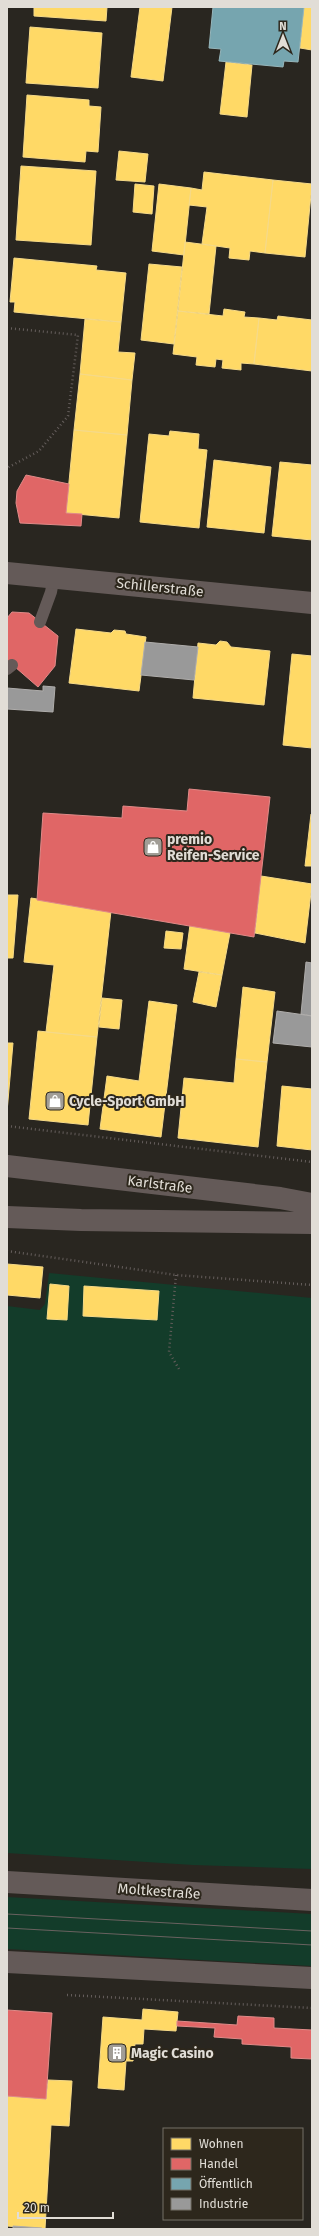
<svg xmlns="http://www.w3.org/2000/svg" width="319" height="2236" viewBox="0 0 319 2236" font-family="'Fira Sans',sans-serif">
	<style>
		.grass { fill: #133c2a }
		.homes { fill: #ffd966; stroke: #f6da88 }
		.shops { fill: #e06666; stroke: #e08a88 }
		.public { fill: #76a5af; stroke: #96b6bb }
		.industry { fill: #999; stroke: #afadab }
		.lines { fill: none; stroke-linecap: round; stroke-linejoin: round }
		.path { stroke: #655e5c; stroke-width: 2.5; stroke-dasharray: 1 3; stroke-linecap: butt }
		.service { stroke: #645a58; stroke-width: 12 }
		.minor { stroke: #645a58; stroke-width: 22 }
		.tertiary { stroke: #645a58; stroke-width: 22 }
		.tram { stroke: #6a6260; stroke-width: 1 }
		.labels { text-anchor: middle; stroke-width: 4; stroke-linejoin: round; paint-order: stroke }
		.street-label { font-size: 14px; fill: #e1ddd6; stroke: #2d271c }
		.poi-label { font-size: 14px; font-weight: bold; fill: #e1ddd6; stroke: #2d271c; text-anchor: start }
	</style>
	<rect width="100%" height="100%" fill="#292620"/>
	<path class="grass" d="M49,1273L312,1298V1869L193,1865L7,1853V1306L40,1310L45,1304Z
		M7,1897L312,1914V1966L7,1949Z"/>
	<path class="homes" d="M34,7H107L106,21L34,16Z
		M140,7H172L163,81L131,77Z
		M304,7H312V50L300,48Z
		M30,27L102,33L98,88L26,83Z
		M226,62L252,65L247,117L220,114Z
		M27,95L89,100V106L101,107L98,152L86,151L85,162L23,157Z
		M119,151L148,154L145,182L116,180Z
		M21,166L96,171L91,245L16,240Z
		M204,172L273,180L265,253L250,251L249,260L229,258L230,248L202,244L207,207L189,205L191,188L202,190Z
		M273,180L312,184L305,257L265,253Z
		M135,184L154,186L152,214L133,212Z
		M159,184L191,188L184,255L152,251Z
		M185,242L216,246L209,314L178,311Z
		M14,258L97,266L96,270L126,273L121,322L14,312L15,302H10Z
		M149,264L182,267L174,344L141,340Z
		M224,309L245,312L244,317L259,318L254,364L241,363V370L222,368L223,360L216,359L215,367L196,365L197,357L173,354L178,311L223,316Z
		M278,316L312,320V371L254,364L259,318L277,320Z
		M85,319L121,322L118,352L135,353L132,380L80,374Z
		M80,374L132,380L127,435L74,430Z
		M74,430L127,435L119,518L66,513Z
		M170,431L199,434L198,449L207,450L199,528L140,522L149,434L169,436Z
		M214,460L271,467L264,533L207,527Z
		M280,462L312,465V540L272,536Z
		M76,629L111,633L114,630L125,631L126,634L146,637L139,691L69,683Z
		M220,641L227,642L231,647L270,651L264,705L193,698L198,643L216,645Z
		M292,654L312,656V748L283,745Z
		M311,814H312V866H305Z
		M261,876L312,884L305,943L255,933Z
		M7,895H18L13,958H7Z
		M31,898L111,911L97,1037L46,1032L54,965L24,962Z
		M190,925L230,933L222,975L184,969Z
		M166,931L183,933L181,949L164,948Z
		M199,972L222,975L216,1007L193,1002Z
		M243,987L275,992L267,1062L236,1059Z
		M102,998L122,1000L119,1029L99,1027Z
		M149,1001L177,1005L161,1137L100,1129L107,1076L139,1081Z
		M38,1031L97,1037L88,1125L29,1119Z
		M7,1043H13L7,1112Z
		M236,1059L267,1062L258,1147L178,1138L184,1078L234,1083Z
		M282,1086L312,1089V1150L277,1146Z
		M7,1264L43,1267L40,1298L7,1295Z
		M50,1284L69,1286L67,1320L47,1319Z
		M84,1286L159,1291L157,1320L83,1316Z
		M143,2009L178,2012L176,2031L144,2029L143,2044H135L133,2061H126L124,2090L98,2088L103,2017L142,2020Z
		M48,2080L72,2081L69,2126L51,2125L45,2229L7,2226V2096L46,2099Z"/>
	<path class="shops" d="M26,475L69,484L66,513L82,514L81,526L20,523L16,503L17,491Z
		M12,612L29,613L58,636L55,666L38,687L7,660V618Z
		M189,789L270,797L254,937L37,900L43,813L122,818L123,806L187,811Z
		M7,2010L52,2013L46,2099L7,2096Z
		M238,2016L274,2018V2028L312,2030V2059L291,2058V2047L242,2044V2039L214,2037L215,2028L177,2026V2021L237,2025Z"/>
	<path class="public" d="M213,7H304L298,62L284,61L283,67L219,61L221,49L209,48Z"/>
	<path class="industry" d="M145,642L198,647L194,680L141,675Z
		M43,686L55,687L53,712L7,709V688L43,691Z
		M306,962L312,963V1016L301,1014Z
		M277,1011L312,1016V1047L273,1043Z
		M13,2226L42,2228V2229H13Z"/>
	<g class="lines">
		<path class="path" d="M7,328L78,335L68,416L39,451L7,468
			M7,1126L312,1162
			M7,1251L176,1275L312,1285
			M176,1275L169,1352L179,1369
			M67,1995L312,2008"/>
		<path class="service" d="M40,622L51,592L54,576
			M7,669L12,665"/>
		<path class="minor" d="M7,573L312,603"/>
		<path class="tertiary" d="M7,1166L280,1198L312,1204
			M7,1217L81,1220L312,1223
			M7,1882L312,1900
			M7,1962L312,1978"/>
		<path class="tram" d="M7,1914L312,1931
			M7,1928L312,1945"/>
	</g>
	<defs>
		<g id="shop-square" transform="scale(1)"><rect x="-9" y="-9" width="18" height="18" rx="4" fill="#a19d96" stroke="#2d271c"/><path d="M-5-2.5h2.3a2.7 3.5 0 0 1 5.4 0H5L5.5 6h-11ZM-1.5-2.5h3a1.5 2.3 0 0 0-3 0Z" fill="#fff"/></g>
		<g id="building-square" transform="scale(1)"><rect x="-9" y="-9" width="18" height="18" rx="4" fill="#a19d96" stroke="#2d271c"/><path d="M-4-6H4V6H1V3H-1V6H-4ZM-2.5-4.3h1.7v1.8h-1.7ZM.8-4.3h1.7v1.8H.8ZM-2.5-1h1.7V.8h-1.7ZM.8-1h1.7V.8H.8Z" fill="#fff"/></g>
	</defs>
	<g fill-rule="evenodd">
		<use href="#shop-square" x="153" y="847"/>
		<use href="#shop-square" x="55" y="1101"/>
		<use href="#building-square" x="117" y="2053"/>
	</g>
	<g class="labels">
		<g class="street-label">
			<text transform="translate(160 587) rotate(6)" y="5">Schillerstraße</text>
			<text transform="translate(160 1184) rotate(7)" y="5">Karlstraße</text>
			<text transform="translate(159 1891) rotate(4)" y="5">Moltkestraße</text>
		</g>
		<g class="poi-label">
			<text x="167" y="844">premio<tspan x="167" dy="16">Reifen-Service</tspan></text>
			<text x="69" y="1106">Cycle-Sport GmbH</text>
			<text x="131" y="2058">Magic Casino</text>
		</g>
	</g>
	<rect width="319" height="2236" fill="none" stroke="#e1ddd6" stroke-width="16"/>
	<rect x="163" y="2128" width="140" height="92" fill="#2d271c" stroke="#757066"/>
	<rect x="171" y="2138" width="20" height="12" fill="#ffd966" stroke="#757066"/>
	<text x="199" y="2148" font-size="12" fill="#e1ddd6">Wohnen</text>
	<rect x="171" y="2158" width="20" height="12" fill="#e06666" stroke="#757066"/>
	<text x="199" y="2168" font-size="12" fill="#e1ddd6">Handel</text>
	<rect x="171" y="2178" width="20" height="12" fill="#76a5af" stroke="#757066"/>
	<text x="199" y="2188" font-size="12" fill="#e1ddd6">Öffentlich</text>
	<rect x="171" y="2198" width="20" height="12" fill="#999999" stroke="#757066"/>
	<text x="199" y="2208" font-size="12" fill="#e1ddd6">Industrie</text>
	<g transform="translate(283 36)" stroke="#2d271c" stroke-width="3" paint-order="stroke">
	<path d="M0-3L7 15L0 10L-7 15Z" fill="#e1ddd6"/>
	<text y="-6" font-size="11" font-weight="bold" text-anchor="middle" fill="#e1ddd6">N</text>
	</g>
	<path d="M18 2212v6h95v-6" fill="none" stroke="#e1ddd6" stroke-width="2"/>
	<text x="24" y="2212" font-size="12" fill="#e1ddd6" stroke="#2d271c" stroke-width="3" paint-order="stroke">20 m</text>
</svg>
